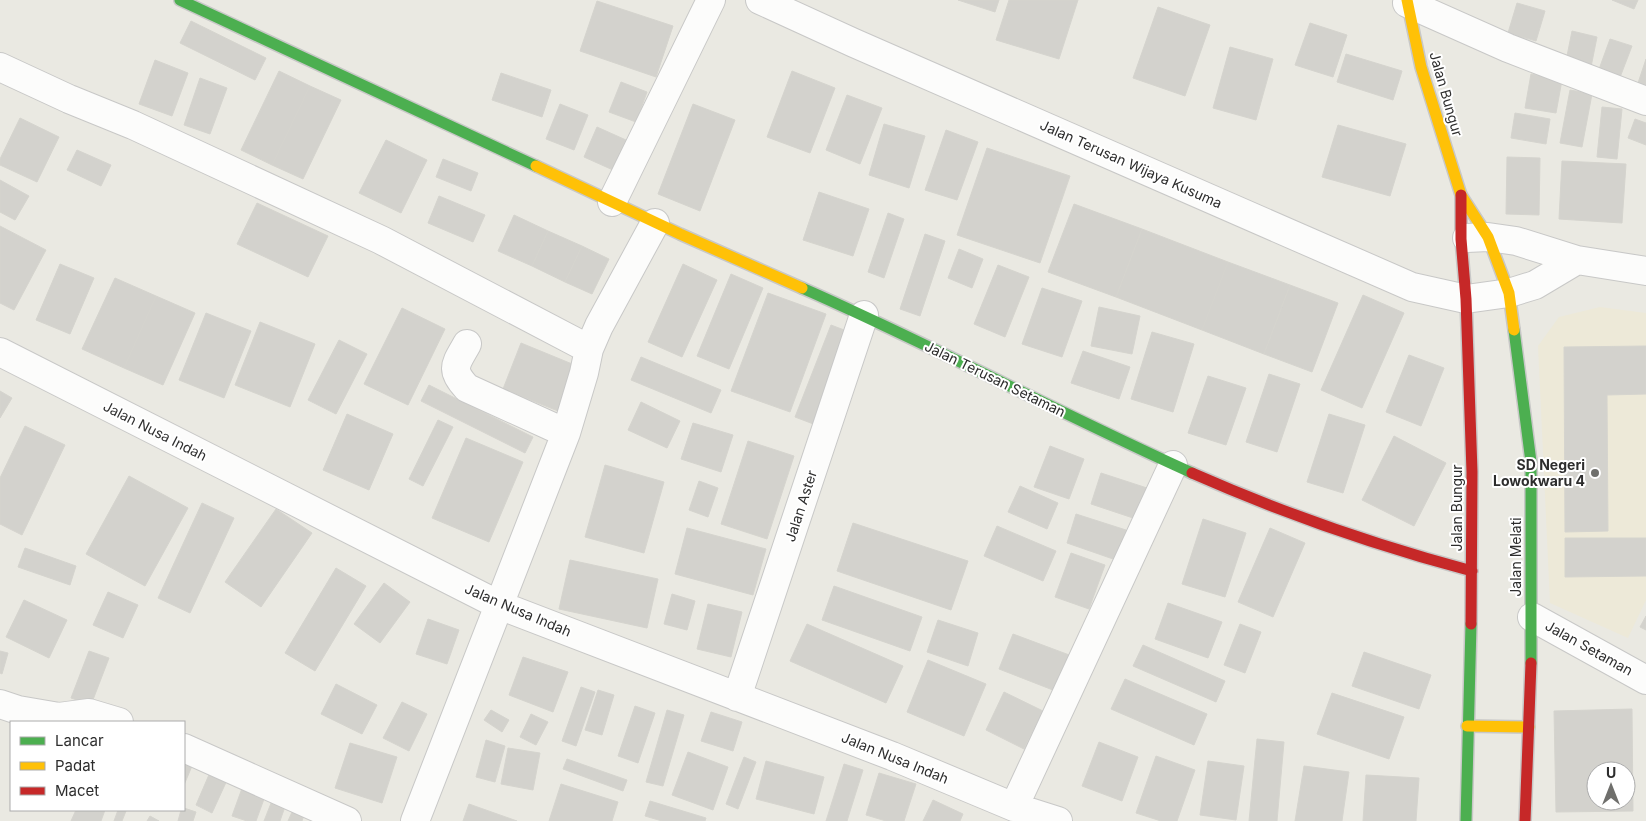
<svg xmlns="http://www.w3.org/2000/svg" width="1646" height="821" viewBox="0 0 1646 821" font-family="Inter,sans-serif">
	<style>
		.education { fill: #ede9d8 }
		.building { fill: #d3d2cd; stroke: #d5d4ce; fill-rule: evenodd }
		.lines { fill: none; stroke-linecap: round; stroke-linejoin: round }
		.street-casing { stroke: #c8c8c7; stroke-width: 30 }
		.fast-casing { stroke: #c8c8c7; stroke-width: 14 }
		.slow-casing { stroke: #c8c8c7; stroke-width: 14 }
		.jam-casing { stroke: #c8c8c7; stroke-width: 14 }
		.street { stroke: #fcfcfb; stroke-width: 28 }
		.fast { stroke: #4caf50; stroke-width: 11 }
		.slow { stroke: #ffc107; stroke-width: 11 }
		.jam { stroke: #c62828; stroke-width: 11 }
		.poi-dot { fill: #6f6f6c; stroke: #fff; stroke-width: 2 }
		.labels { text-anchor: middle; stroke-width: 4; stroke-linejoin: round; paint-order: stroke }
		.street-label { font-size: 14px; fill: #2d2d2d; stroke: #fff }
		.poi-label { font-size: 14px; font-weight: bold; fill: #2d2d2d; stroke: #fff; text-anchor: end }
	</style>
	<rect width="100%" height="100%" fill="#eae9e2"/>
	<path class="education" d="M1600,307L1646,313V600L1628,638L1550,603L1538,346L1559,317Z"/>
	<path class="building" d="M958,0H999L995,12Z
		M1009,0H1078L1059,59L996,40Z
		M1612,0H1638L1634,9Z
		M597,1L673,26L656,77L580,51Z
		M1517,3L1545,11L1536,41L1508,33Z
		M1158,7L1210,25L1185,96L1133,78Z
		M191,21L266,58L255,80L180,43Z
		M1310,23L1347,35L1333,77L1295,65Z
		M1572,31L1597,37L1591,67L1566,61Z
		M1610,39L1632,46L1619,80L1598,72Z
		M1230,47L1273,59L1256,120L1213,108Z
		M1346,54L1402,71L1393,100L1337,82Z
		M1646,59V91L1636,89Z
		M155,60L188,73L172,116L139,104Z
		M279,71L310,86L272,165L241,150Z
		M792,71L835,88L810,153L767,137Z
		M501,73L551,90L542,117L492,100Z
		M1531,74L1562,80L1556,113L1525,108Z
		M200,78L227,88L210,134L184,125Z
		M621,82L647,92L636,122L609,112Z
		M310,86L341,100L303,179L272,165Z
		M1570,90L1592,94L1582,147L1560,143Z
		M847,95L882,108L860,164L826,150Z
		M560,104L588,115L574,150L546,139Z
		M693,104L735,120L700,211L658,194Z
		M1602,107L1622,109L1617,159L1597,157Z
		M1515,113L1550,119L1546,144L1511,138Z
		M20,118L59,137L37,182L0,165V159Z
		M1635,119L1646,123V145L1628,138Z
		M884,124L925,136L909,188L869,175Z
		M1338,125L1406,144L1390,196L1322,177Z
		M597,127L626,140L613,170L584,157Z
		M946,130L978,142L957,200L925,190Z
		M386,140L427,160L401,213L359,193Z
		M987,148L1070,176L1040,263L957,235Z
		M77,150L111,165L101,186L67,170Z
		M1507,157L1540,158L1539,215L1506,214Z
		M443,159L478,173L471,191L436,177Z
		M1562,161L1626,164L1622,223L1559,219Z
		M0,180L29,196L15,220L0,212Z
		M819,192L869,209L853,256L803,240Z
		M439,196L485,215L473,242L428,223Z
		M257,203L328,236L308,277L237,244Z
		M1074,204L1142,229L1116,297L1048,272Z
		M888,213L904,219L884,278L868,272Z
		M514,215L548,231L532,266L498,251Z
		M0,226L46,250L14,310L0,303Z
		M1142,229L1228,262L1202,330L1116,297Z
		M548,231L582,246L565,282L532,266Z
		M925,234L945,241L920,316L900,309Z
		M582,246L609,259L592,294L565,282Z
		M959,249L983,259L972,288L948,278Z
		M1228,262L1290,285L1264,354L1202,330Z
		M60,264L94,278L70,334L36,320Z
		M683,264L717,280L682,357L648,342Z
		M998,265L1029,277L1005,337L974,324Z
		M731,274L763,288L729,369L697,356Z
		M115,278L156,296L124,368L82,349Z
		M1290,285L1338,303L1312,372L1264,354Z
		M1042,288L1082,301L1062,357L1022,344Z
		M768,293L826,314L790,412L731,391Z
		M1363,295L1404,313L1362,408L1321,390Z
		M156,296L195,313L163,385L124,368Z
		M1099,307L1140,316L1132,354L1091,346Z
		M402,308L445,329L408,405L364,384Z
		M206,313L251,331L224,398L179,380Z
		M260,322L315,344L290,407L235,385Z
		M831,325L852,333L816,425L795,417Z
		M1152,332L1194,344L1173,412L1131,399Z
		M339,340L367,354L336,414L308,400Z
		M521,343L577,366L558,411L503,389Z
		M1646,346V394L1607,395L1608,531L1565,532L1564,347Z
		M1083,351L1130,367L1119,399L1071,383Z
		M1409,355L1444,368L1421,426L1386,412Z
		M641,357L721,390L711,413L631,380Z
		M1269,374L1300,384L1277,452L1246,442Z
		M1208,376L1246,388L1226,445L1188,433Z
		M429,385L533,437L525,453L421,401Z
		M0,391L12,398L0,418Z
		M641,402L680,421L667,448L628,430Z
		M347,414L393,434L369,490L323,470Z
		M1329,414L1365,425L1343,493L1307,482Z
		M438,420L453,427L423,486L409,479Z
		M693,423L733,435L721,472L681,459Z
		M25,426L65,445L22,535L0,524V478Z
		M1394,436L1446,463L1414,526L1362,500Z
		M466,438L523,462L489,542L432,518Z
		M748,441L794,456L767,539L721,524Z
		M1050,446L1084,459L1069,499L1034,487Z
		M605,465L664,482L644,553L585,537Z
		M1101,473L1147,488L1136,519L1091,504Z
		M129,476L188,508L145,586L86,554Z
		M699,481L718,488L708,517L689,510Z
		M1020,486L1058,503L1047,529L1008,512Z
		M202,503L234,518L190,613L158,598Z
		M276,509L312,533L261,607L225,582Z
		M1076,514L1126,530L1116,560L1067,543Z
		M1203,519L1246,533L1225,597L1182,584Z
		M853,523L968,561L951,610L837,571Z
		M997,526L1056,551L1043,581L984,556Z
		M687,528L766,549L753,595L675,574Z
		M1270,528L1305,543L1273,617L1238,602Z
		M1565,538H1646V576L1565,577Z
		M25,548L76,566L70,585L18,567Z
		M1071,553L1105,565L1089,609L1055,597Z
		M570,560L658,579L647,628L559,609Z
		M336,568L366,586L315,671L285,653Z
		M384,583L410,602L380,643L354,624Z
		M834,586L922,617L910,651L822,620Z
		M108,592L138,605L123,638L93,625Z
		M672,594L695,601L687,630L664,624Z
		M24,600L67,620L49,658L6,637Z
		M1168,603L1222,622L1208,658L1155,639Z
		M708,604L742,612L731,657L697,649Z
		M1646,616V630L1640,627Z
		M428,619L459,630L447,664L416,654Z
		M938,620L978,633L968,666L927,652Z
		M807,624L903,666L886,703L790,661Z
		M1240,624L1261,632L1245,673L1224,665Z
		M1013,634L1072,656L1058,692L999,669Z
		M1143,645L1225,681L1216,702L1133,666Z
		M0,651L8,653L2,674L0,673Z
		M89,651L109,658L91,705L71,698Z
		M1364,652L1431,675L1419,709L1352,686Z
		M523,657L568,672L553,712L509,695Z
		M928,660L986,684L964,736L907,712Z
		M1125,679L1207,714L1194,745L1111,709Z
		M336,684L377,705L362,734L321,714Z
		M581,687L595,692L576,746L562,741Z
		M598,690L614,695L602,735L585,730Z
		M1004,692L1043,711L1024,749L986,730Z
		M1332,693L1404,717L1389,759L1317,734Z
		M402,702L427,714L409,751L383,738Z
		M635,706L655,713L638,763L618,756Z
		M1632,709L1633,811L1556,812L1554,711ZM1596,771H1626V801H1596Z
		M491,710L509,720L502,732L484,720Z
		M667,710L684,715L663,786L646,782Z
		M711,712L742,722L733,751L701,741Z
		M531,714L548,722L536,745L520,737Z
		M1257,739L1284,742L1277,821H1249Z
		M486,740L505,746L495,782L476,777Z
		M1099,742L1138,757L1122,801L1082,786Z
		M350,743L397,757L382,803L335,788Z
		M508,748L540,753L533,790L501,784Z
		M688,752L728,767L713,810L672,795Z
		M1156,756L1195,770L1177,821H1161L1136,813Z
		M744,757L756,762L738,809L726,804Z
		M567,759L627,780L623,791L563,769Z
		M766,761L824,777L814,814L756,799Z
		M1208,761L1244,766L1236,820L1200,815Z
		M184,762L192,766L184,785Z
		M844,764L863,770L847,821H826Z
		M1304,766L1349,772L1342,821H1295Z
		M211,770L228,778L212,813L196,805Z
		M879,773L916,784L904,821H886L866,815Z
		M1366,775L1419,778L1416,821H1363Z
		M245,780L268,788L256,821H247L232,816Z
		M561,784L618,802L612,821H549Z
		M275,793L288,798L280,821H264Z
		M933,800L963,814L960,821H923Z
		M650,801L706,818L705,821H662L645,816Z
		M296,803L307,807L302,821H288Z
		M469,804L517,821H463Z
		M184,808L196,812L193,821H178L181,810H184Z
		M76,810H105L101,821H71Z
		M118,810L126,811L122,821H114Z
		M150,816L159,821H147Z"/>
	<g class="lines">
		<g class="street-casing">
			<path id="street" d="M760,0L854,43L1412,287L1466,299L1509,293L1535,285L1577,260
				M1407,3L1508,48L1646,101
				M0,67L69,99L133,125L381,240L589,349L584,373L566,433L415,821
				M612,202L711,0
				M1467,238L1488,237L1516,241L1577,260L1646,271
				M467,344C456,364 449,369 467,388L566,433
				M589,349L599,326L655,223
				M0,352L499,605L892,756L1014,807L1058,821
				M1532,617L1646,680
				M737,697L864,315
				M0,704L18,710L59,717L89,713L119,722
				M184,748L347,821
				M1014,807L1173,465"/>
		</g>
		<g class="fast-casing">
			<path id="fast" d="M180,0L536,166
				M802,288C934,346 1061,414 1192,473
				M1514,330L1531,462V663
				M1466,821L1471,624"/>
		</g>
		<g class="slow-casing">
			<path id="slow" d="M1407,0L1421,67L1461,195L1488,237L1509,293L1514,330
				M536,166L680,234L802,288
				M1467,726L1529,727"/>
		</g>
		<g class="jam-casing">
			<path id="jam" d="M1461,195V239L1466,299L1472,472L1471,624
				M1192,473C1285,514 1374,545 1472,571
				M1525,821L1531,663"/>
		</g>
		<use href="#street" class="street"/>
		<use href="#fast" class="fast"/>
		<use href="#slow" class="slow"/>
		<use href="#jam" class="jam"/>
	</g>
	<circle class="poi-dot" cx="1595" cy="473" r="5"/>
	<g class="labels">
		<g class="street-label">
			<text transform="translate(1446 94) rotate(74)" y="5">Jalan Bungur</text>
			<text transform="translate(1131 164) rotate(24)" y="5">Jalan Terusan Wijaya Kusuma</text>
			<text transform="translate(995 379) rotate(26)" y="5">Jalan Terusan Setaman</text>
			<text transform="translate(155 431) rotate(27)" y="5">Jalan Nusa Indah</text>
			<text transform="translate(801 506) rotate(-72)" y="5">Jalan Aster</text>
			<text transform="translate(1457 508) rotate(-90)" y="5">Jalan Bungur</text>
			<text transform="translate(1516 557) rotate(-90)" y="5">Jalan Melati</text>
			<text transform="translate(518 610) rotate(23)" y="5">Jalan Nusa Indah</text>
			<text transform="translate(1589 648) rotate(29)" y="5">Jalan Setaman</text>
			<text transform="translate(895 758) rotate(22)" y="5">Jalan Nusa Indah</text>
		</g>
		<g class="poi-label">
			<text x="1585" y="470">SD Negeri<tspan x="1585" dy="16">Lowokwaru 4</tspan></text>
		</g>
	</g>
	<rect x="10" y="721" width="175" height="90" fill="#ffffff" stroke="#ababab"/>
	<rect x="20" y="737" width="25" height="8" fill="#4caf50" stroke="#ababab"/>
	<text x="55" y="746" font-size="15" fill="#2d2d2d">Lancar</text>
	<rect x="20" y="762" width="25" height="8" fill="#ffc107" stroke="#ababab"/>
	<text x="55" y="771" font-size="15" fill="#2d2d2d">Padat</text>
	<rect x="20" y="787" width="25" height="8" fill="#c62828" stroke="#ababab"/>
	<text x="55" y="796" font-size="15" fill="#2d2d2d">Macet</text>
	<g transform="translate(1611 786)"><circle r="24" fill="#ffffff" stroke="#ababab"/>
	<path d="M0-4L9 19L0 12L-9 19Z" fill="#6f6f6c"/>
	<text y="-8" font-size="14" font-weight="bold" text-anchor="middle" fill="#2d2d2d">U</text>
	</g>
</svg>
